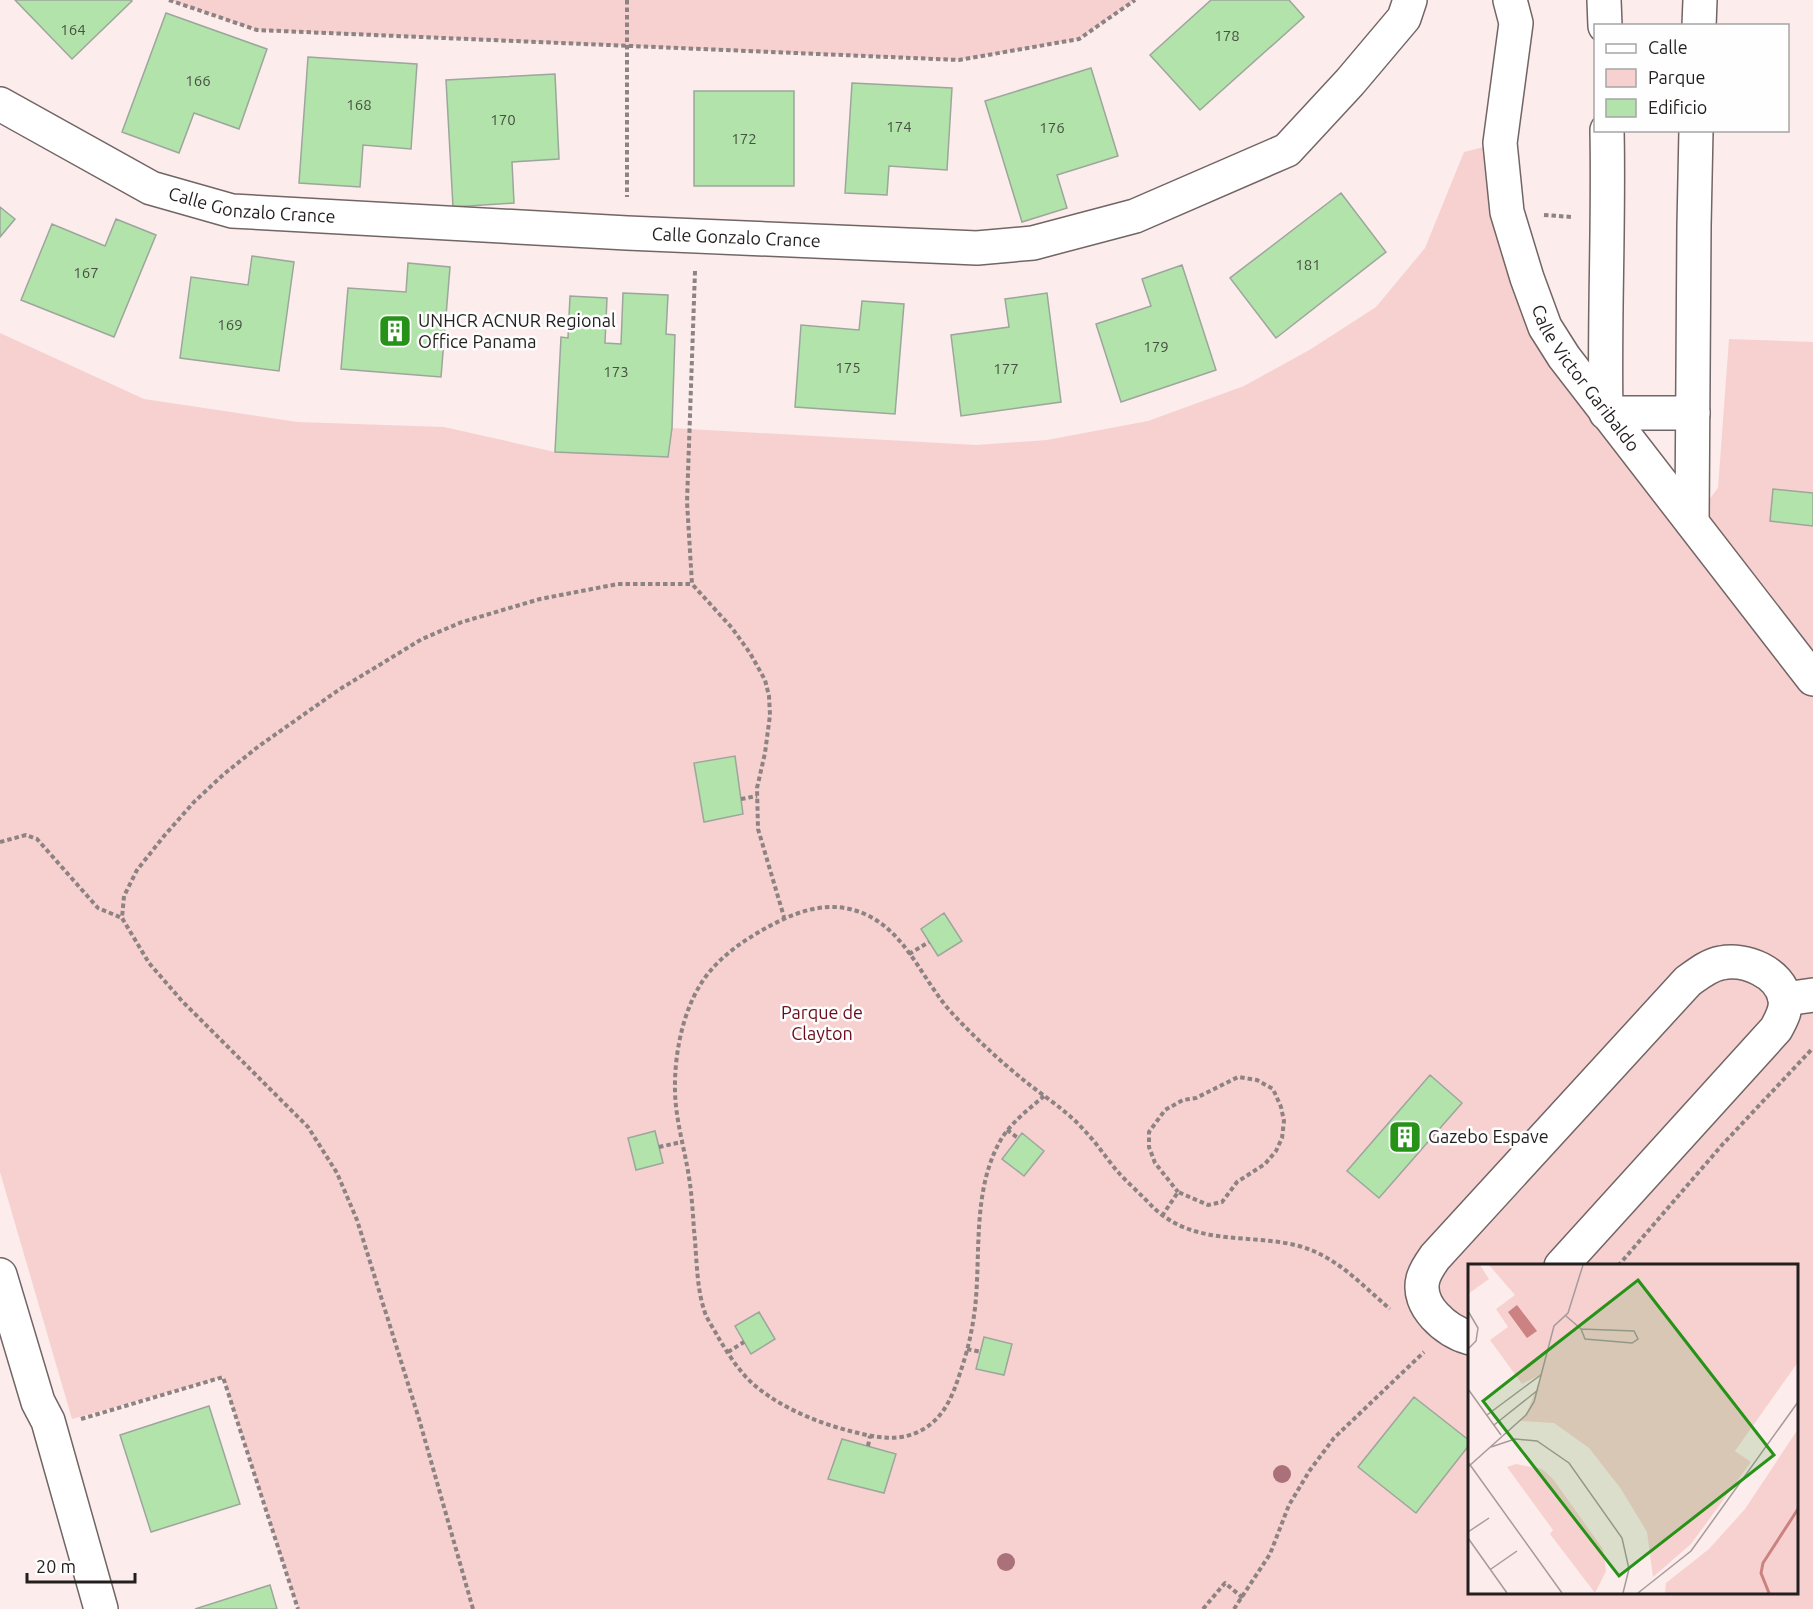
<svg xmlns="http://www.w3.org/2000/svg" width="1813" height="1609" viewBox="0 0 1813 1609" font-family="Ubuntu,sans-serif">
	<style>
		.green { fill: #f7d1d0; fill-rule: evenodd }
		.building { fill: #b1e3aa; stroke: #9da69c; stroke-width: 1.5 }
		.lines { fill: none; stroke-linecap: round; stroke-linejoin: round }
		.minor-casing { stroke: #726565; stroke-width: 36 }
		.path { stroke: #8d8383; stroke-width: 4; stroke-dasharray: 4.5 3; stroke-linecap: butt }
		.minor { stroke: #fff; stroke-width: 33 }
		.tree { fill: #ab717a }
		.labels { text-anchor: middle; stroke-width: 5; stroke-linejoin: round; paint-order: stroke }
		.number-label { font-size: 15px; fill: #475042 }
		.street-label { font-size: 18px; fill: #241f1f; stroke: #fefefe }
		.poi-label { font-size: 18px; fill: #241f1f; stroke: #fefefe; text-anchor: start }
		.park-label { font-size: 18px; fill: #690d1d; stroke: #fefefe }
		.inset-river { fill: none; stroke: #cc8182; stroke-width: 3 }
		.inset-road { fill: none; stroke: #a69a9a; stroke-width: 1.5 }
		.view { fill: #279218; fill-opacity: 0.15; stroke: #279218; stroke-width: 3 }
		.inset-edge { fill: none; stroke: #241f1f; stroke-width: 3 }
	</style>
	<rect width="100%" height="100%" fill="#fcecec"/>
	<path class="green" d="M169,0H1135L1079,39L959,60L257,30Z
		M1500,143L1527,278L1692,522L1718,488L1729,339L1813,342V1609H298L223,1377L72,1419L0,1172V333L144,399L298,422L444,427L555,452L668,457L672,428L976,445L1047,440L1148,421L1244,386L1311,349L1376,307L1425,248L1464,152ZM1470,1266H1796V1592H1470Z"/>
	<path class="building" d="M15,0H131L132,1L72,59Z
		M1211,0H1289L1304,17L1200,110L1150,55Z
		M166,13L267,49L239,129L194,113L179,153L122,132Z
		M308,57L417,64L411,149L363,145L360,187L299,183Z
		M1091,68L1118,156L1057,175L1067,208L1022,222L985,101Z
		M555,74L559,159L512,162L514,203L453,207L446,80Z
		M852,83L952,88L947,170L889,166L887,195L845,193Z
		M694,91H794V186H694Z
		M1341,193L1386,252L1276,338L1230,278Z
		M0,207L15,219L0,237Z
		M116,219L156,235L114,337L21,300L52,224L105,246Z
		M252,256L294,262L279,371L180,358L191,277L248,285Z
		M408,263L450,267L441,377L341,369L348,288L406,292Z
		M1182,265L1216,370L1121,402L1096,324L1151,306L1142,279Z
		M623,293L668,295L666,334L675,335L672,428L668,457L555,452L561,337L568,338L570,296L607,298L605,343L621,344Z
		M1047,293L1061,402L961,416L951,335L1009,327L1005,299Z
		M862,301L904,304L895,414L795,407L801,325L859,330Z
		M1773,489L1813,493V526L1770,521Z
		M735,756L743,814L704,822L694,763Z
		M944,913L962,941L938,956L921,929Z
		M1430,1075L1462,1103L1379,1198L1347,1171Z
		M655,1131L663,1163L636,1170L628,1138Z
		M1022,1133L1044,1151L1024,1176L1002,1159Z
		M759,1312L775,1339L751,1354L735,1326Z
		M984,1337L1012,1344L1004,1375L976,1369Z
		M1414,1397L1470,1441V1444L1416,1513L1358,1467Z
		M209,1406L240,1504L151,1532L120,1435Z
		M842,1439L896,1454L884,1493L828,1479Z
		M270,1585L277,1609H195Z"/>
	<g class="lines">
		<g class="minor-casing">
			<g id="minor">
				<path id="s1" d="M1510,0L1516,23L1500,143L1507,212L1527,278L1545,327L1564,357L1813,679"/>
				<path d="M1604,0L1605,26"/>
				<path d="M1699,26L1700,0"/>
				<path id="s2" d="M0,104L151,188L232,211L627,233L977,248L1033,243L1135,216L1287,150L1350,82L1404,18L1410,0"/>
				<path d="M1607,130C1609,225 1604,319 1606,413H1693"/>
				<path d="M1692,522L1694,226L1696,130"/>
				<path d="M1785,999L1813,995"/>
				<path d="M0,1275L38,1402L48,1421L101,1609"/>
				<path d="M1470,1338C1446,1331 1416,1306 1423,1279C1425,1271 1430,1264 1435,1257L1688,981C1698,974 1709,965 1721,963C1745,958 1780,972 1785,999C1787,1009 1781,1020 1776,1029L1561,1266"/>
			</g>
		</g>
		<path class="path" d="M169,0L257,30L959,60L1079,39L1135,0
			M627,0V197
			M1544,215L1572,217
			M695,271L687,502L692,584L732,628L750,653L765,680L769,696L770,715L765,753L757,788L758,829L784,917
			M741,799L757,796
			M0,842L26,835L37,839L98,908L122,918
			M909,954L929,942
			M1044,1096C1028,1110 1009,1124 999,1143C974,1190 980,1246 976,1298C974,1322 969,1347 961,1370C953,1395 945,1417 922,1430C898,1443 874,1437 850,1431C815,1422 777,1406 751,1382C738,1370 727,1352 718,1337C714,1329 708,1321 705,1313C696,1287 697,1257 694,1230C693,1215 692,1199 690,1184C686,1153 676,1124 675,1092C674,1052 684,1001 711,970C723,956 739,944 754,935C789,914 827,896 867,915C907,934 923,981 951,1012C974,1037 1000,1061 1026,1082C1045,1097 1067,1111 1083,1129C1096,1142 1106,1158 1118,1172C1126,1181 1136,1190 1144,1198C1151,1205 1157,1212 1165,1217C1205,1245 1254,1234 1299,1246C1336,1256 1362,1285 1390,1309
			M1007,1130L1018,1138
			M659,1147L681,1142
			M1162,1216L1178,1192L1208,1205L1222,1202L1237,1182L1265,1164L1276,1151L1282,1138L1284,1121L1281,1107L1273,1089L1257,1080L1238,1077L1196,1098L1183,1100L1165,1110L1149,1132V1147L1155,1163L1178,1192
			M1618,1266L1722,1145L1813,1048
			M967,1349L981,1352
			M728,1352L744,1342
			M81,1419L223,1377L298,1609
			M868,1446L870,1436
			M473,1609L419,1419L357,1220L337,1173L308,1127L182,1001L149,963L122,918L124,896L137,870L164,836L194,802L224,774L259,746L340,689L422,639L462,622L540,599L618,584H692
			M1203,1609L1225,1583L1243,1598
			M1234,1609L1270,1554L1289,1505L1310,1470L1334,1438L1424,1352"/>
		<use href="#minor" class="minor"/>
	</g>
	<g class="tree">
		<circle cx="1282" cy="1474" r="9"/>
		<circle cx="1006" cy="1562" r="9"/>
	</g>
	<defs>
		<g id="building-square" transform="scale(1.725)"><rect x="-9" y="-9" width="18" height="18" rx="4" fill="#279218" stroke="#fefefe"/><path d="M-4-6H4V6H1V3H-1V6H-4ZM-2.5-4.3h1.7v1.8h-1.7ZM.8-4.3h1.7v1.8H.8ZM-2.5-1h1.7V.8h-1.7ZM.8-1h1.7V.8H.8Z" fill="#fff"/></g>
	</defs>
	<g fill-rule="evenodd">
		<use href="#building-square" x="395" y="331"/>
		<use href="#building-square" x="1405" y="1137"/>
	</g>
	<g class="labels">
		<g class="number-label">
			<text x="73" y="35">164</text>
			<text x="1227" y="41">178</text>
			<text x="198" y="86">166</text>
			<text x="359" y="110">168</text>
			<text x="503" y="125">170</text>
			<text x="899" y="132">174</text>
			<text x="1052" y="133">176</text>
			<text x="744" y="144">172</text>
			<text x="1308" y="270">181</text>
			<text x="86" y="278">167</text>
			<text x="230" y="330">169</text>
			<text x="1156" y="352">179</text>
			<text x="848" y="373">175</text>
			<text x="1006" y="374">177</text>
			<text x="616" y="377">173</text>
		</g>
		<g class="street-label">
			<text dy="6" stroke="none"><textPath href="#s2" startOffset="276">Calle Gonzalo Crance</textPath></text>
			<text dy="6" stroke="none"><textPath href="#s2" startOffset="762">Calle Gonzalo Crance</textPath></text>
			<text dy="6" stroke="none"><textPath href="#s1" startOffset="400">Calle Victor Garibaldo</textPath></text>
		</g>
		<g class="poi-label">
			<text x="418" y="327">UNHCR ACNUR Regional<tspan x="418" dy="21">Office Panama</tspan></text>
			<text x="1428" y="1143">Gazebo Espave</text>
		</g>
		<g class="park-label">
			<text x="822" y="1019">Parque de<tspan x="822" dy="21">Clayton</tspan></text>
		</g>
	</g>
	<g transform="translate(1468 1264)">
		<rect width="330" height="330" fill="#fcecec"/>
		<path d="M0,1H12L21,15L0,30ZM21,1H330V98L267,187L283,198L223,280L185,313L179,268L153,225L121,184L86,159L52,157L58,151L74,110L54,120L22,76L40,63L28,45L47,31ZM330,165V329H197L198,319L241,285L277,245ZM48,200L74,205L85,215L135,285L138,307L127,329L82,270L85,266L39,203Z" fill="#f7d1d0"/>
		<path d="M49,41L69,67L59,74L40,48Z" fill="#cc8182"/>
		<path class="inset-river" d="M301,329L293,309L295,299L330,245"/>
		<path class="inset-road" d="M0,47L10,64L8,77L0,85M98,52L113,65L117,75L164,79L170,75L166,67L113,65M0,125L33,171M19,151L74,110M26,161L70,126M23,183L47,175L69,177L101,199L154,274L161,305L155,329M0,198L94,329M0,203L58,151L66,138L86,62L100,49L115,1M0,268L21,254M0,274L39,329M23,305L49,287M170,329L223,287L330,138"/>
		<path class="view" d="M170,16L306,191L151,312L15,137Z"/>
		<rect width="330" height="330" class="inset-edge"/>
	</g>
	<rect x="1594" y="24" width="195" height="108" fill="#fefefe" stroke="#a7a5a5" stroke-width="1.5"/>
	<rect x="1606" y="44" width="30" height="9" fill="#ffffff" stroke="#a7a5a5" stroke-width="1.5"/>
	<text x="1648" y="54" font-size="18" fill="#241f1f">Calle</text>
	<rect x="1606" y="69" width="30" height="18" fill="#f7d1d0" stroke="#a7a5a5" stroke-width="1.5"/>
	<text x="1648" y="84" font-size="18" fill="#241f1f">Parque</text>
	<rect x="1606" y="99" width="30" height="18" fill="#b1e3aa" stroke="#a7a5a5" stroke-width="1.5"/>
	<text x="1648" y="114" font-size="18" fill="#241f1f">Edificio</text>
	<path d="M27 1573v9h108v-9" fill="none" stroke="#241f1f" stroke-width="3"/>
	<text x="36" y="1573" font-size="18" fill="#241f1f" stroke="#fefefe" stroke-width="4.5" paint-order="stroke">20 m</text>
</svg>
